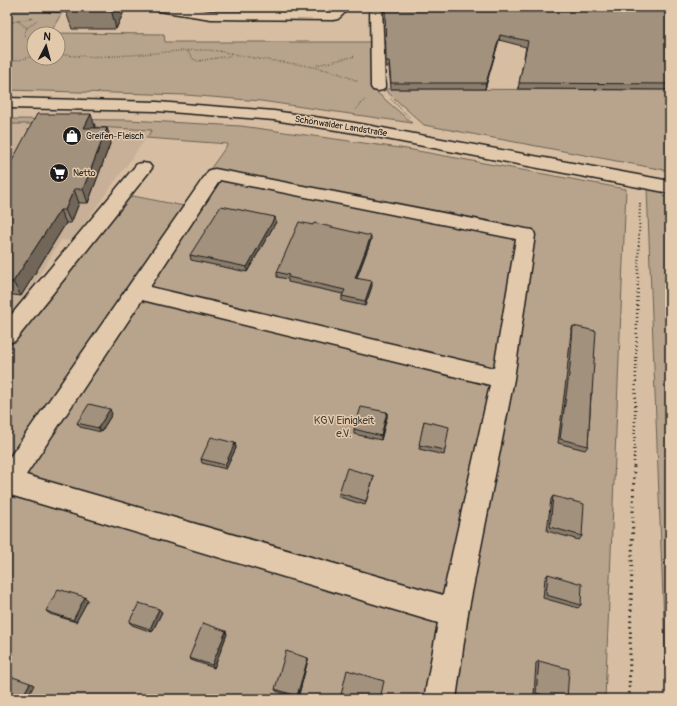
<svg xmlns="http://www.w3.org/2000/svg" width="677" height="706" viewBox="0 0 677 706" font-family="Pangolin,sans-serif">
	<style>
		.built { fill: #c7b097 }
		.green { fill: #b8a48c; stroke: #6a6054; fill-rule: evenodd }
		.lines { fill: none; stroke-linecap: round; stroke-linejoin: round }
		.minor-casing { stroke: #1c1c1c; stroke-width: 3 }
		.major-casing { stroke: #1c1c1c; stroke-width: 3 }
		.path-far3 { stroke: #1c1c1c; stroke-width: 1.5; stroke-dasharray: 0.5 2; stroke-linecap: butt }
		.path-far2 { stroke: #1c1c1c; stroke-width: 2; stroke-dasharray: 1 2.5; stroke-linecap: butt }
		.path-far1 { stroke: #1c1c1c; stroke-width: 2.5; stroke-dasharray: 1 3; stroke-linecap: butt }
		.path { stroke: #1c1c1c; stroke-width: 3; stroke-dasharray: 1.5 4; stroke-linecap: butt }
		.minor { fill: #e3c9ab; fill-rule: evenodd }
		.major { fill: #e3c9ab; fill-rule: evenodd }
		.wall { fill: #8b7d6c; stroke: #1c1c1c }
		.shaded-wall { fill: #716658; stroke: #1c1c1c }
		.building { fill: #a2917d; stroke: #1c1c1c }
		.labels { text-anchor: middle; stroke-width: 3; stroke-linejoin: round; paint-order: stroke }
		.far-street-label { font-size: 9px; fill: #1c1c1c; stroke: #e3c9ab }
		.far-poi-label { font-size: 9px; fill: #1c1c1c; stroke: #e3c9ab; text-anchor: start }
		.park-label { font-size: 11px; fill: #433e38; stroke: #e3c9ab }
	</style>
	<rect width="100%" height="100%" fill="#d7bea2"/>
	<filter id="ink" filterUnits="userSpaceOnUse"><feTurbulence type="fractalNoise" baseFrequency=".025" numOctaves="2"/><feDisplacementMap in="SourceGraphic" scale="8" xChannelSelector="R" yChannelSelector="G"/><feConvolveMatrix kernelMatrix="1 2 1 2 8 2 1 2 1" color-interpolation-filters="sRGB"/></filter>
	<g filter="url(#ink)">
		<path class="built" d="M7,124H96L95,127L152,130L72,241L61,240L21,305L7,323Z"/>
		<path class="green" d="M9,7L64,9L50,33L164,34L165,42H370L373,89L412,123L261,101L186,95L7,90V10ZM34,34H58V58H34Z
			M384,89L670,90V171L424,125Z
			M7,119L129,120L241,126L407,149L626,189L605,699H7V349L128,195L184,206L228,144L146,138L152,130L95,127V124H7Z
			M647,188L670,192V682L666,675Z"/>
		<g class="lines">
			<g class="minor-casing">
				<path id="minor" d="M43,7H80L79,10C69,12 54,12 44,10Z
					M153,7H184L211,11L330,12L337,7H351L338,19L333,20L211,19L159,11L154,10Z
					M370,7H382L385,87L383,90L378,91L373,90L371,87Z
					M143,163L149,164L152,168L149,172L15,341L7,343V320L137,164Z
					M215,169L526,229L533,230L535,235L514,379L468,613L456,699H424L438,623L7,494V461L209,170ZM220,180L516,239L494,368L150,287ZM142,300L490,385L443,595L26,475Z"/>
			</g>
			<g class="major-casing">
				<path id="major" d="M7,98L157,102L274,111L355,123L670,181V193L355,133L274,120L157,111L7,108Z"/>
			</g>
			<path class="path-far3" d="M18,21L27,28L24,34L34,47
				M7,23L34,18
				M27,28L37,20
				M187,51L193,59L198,61L235,55
				M58,54C107,61 154,51 203,50C221,50 237,55 254,58C290,64 324,65 357,81
				M7,63L34,56
				M317,65L356,56
				M391,99L410,118
				M356,109L365,100"/>
			<path class="path-far2" d="M638,274L640,202"/>
			<path class="path-far1" d="M634,466L638,273"/>
			<path class="path" d="M629,699L634,465"/>
			<use href="#minor" class="minor"/>
			<use href="#major" class="major"/>
		</g>
		<path class="wall" d="M126,7L116,29H72L65,9Z
			M385,7H670V90L518,89L526,47L499,40L485,89H391L389,67H386Z
			M95,127V128H107L111,141L88,203H79L71,223H66L21,296L7,294V170Z
			M276,222L247,272L191,260L190,255Z
			M371,240L357,278L372,286L365,306L342,301V296L343,294L288,282V279L277,277V272Z
			M573,326L592,393L591,396L588,446L585,450L558,443L567,372L571,331Z
			M387,412V417L381,440L354,434V429Z
			M112,414L101,432L80,427L77,423Z
			M424,421L445,450L444,455L419,449Z
			M235,443L236,448L226,469L202,463L201,459Z
			M374,476L373,480L365,505L339,497V493Z
			M553,496L582,536L579,540L547,531L551,499Z
			M548,574L581,605L578,608L543,598L545,578Z
			M88,600L76,622L50,614L46,611Z
			M159,609L162,612L152,632L132,625L129,622Z
			M227,634L214,668L191,660L189,658Z
			M308,658V660L298,698L276,691L275,689Z
			M539,661L567,699H548L534,695L536,663Z
			M341,695L380,699H346L341,697Z"/>
		<path class="shaded-wall" d="M111,7H126L116,29L111,9Z
			M500,35L499,40L485,89L486,83Z
			M91,114L95,127L89,141L84,128Z
			M107,128L111,141L88,203L83,189Z
			M74,189L79,203L71,223L65,210Z
			M60,210L66,223L21,296L13,282Z
			M275,217L276,222L247,272V267Z
			M371,236V240L355,282V278Z
			M372,281V286L365,306V301Z
			M110,409L112,414L101,432L98,428Z
			M387,412V417L381,440V436Z
			M235,443L236,448L226,469L225,465Z
			M85,597L88,600L76,622L73,620Z
			M159,609L162,612L152,632L150,629Z
			M226,631L227,634L214,668L212,665Z
			M308,658V660L298,698L297,696Z
			M30,683L34,685L27,699H21Z"/>
		<path class="building" d="M66,7H111V9H65Z
			M385,7H670V84L519,83L528,41L500,35L486,83H391L389,61H386Z
			M37,114H91L84,128H107L83,189H74L65,210H60L13,282H7V170Z
			M221,206L275,217L247,267L190,255Z
			M299,222L313,225L314,223L371,236L355,278L372,281L365,301L342,296L345,290L288,277L289,275L277,272Z
			M573,326L596,331L592,393H591L588,446L560,439L570,367Z
			M89,404L110,409L98,428L77,423Z
			M361,407L387,412L381,436L354,429Z
			M424,421L449,427L445,450L419,445Z
			M211,437L235,443L225,465L201,459Z
			M347,468L374,476L366,501L339,493Z
			M553,496L584,504L582,536L550,527Z
			M548,574L582,584L581,605L546,595Z
			M58,589L85,597L73,620L46,611Z
			M139,603L159,609L150,629L129,622Z
			M203,623L226,631L212,665L189,658Z
			M286,651L308,658L297,696L275,689Z
			M539,661L569,669L567,699H557L536,693Z
			M347,670L384,681L380,699H353L341,695Z
			M7,675L30,683L21,699H7Z"/>
	</g>
	<defs>
		<g id="shop-disc" transform="scale(1)"><circle r="9.5" fill="#1c1c1c" stroke="#e3c9ab"/><path d="M-5-2.5h2.3a2.7 3.5 0 0 1 5.4 0H5L5.5 6h-11ZM-1.5-2.5h3a1.5 2.3 0 0 0-3 0Z" fill="#fff"/></g>
		<g id="supermarket-disc" transform="scale(1)"><circle r="9.5" fill="#1c1c1c" stroke="#e3c9ab"/><path d="M-6-5.5h2.5l.6 2H6L4.5 2H-2.5L-4.4-4H-6ZM-1.5 3.2a1.3 1.3 0 1 0 .1 0ZM3 3.2a1.3 1.3 0 1 0 .1 0Z" fill="#fff"/></g>
	</defs>
	<g fill-rule="evenodd">
		<use href="#shop-disc" x="72" y="136"/>
		<use href="#supermarket-disc" x="59" y="173"/>
	</g>
	<g class="labels">
		<g class="far-street-label">
			<text transform="translate(341 126) rotate(9)" y="3">Schönwalder Landstraße</text>
		</g>
		<g class="far-poi-label">
			<text x="86" y="139">Greifen-Fleisch</text>
			<text x="73" y="176">Netto</text>
		</g>
		<g class="park-label">
			<text x="344" y="424">KGV Einigkeit<tspan x="344" dy="13">e.V.</tspan></text>
		</g>
	</g>
	<rect width="677" height="706" fill="none" stroke="#e3c9ab" stroke-width="24"/>
	<rect x="12" y="12" width="653" height="682" fill="none" stroke="#1c1c1c" stroke-width="1.5" filter="url(#ink)"/>
	<g transform="translate(46 46) rotate(6)"><circle r="19" fill="#e3c9ab" stroke="#938472"/>
	<path d="M0-3L7 15L0 10L-7 15Z" fill="#1c1c1c"/>
	<text y="-6" font-size="11" font-weight="bold" text-anchor="middle" fill="#1c1c1c">N</text>
	</g>
</svg>
